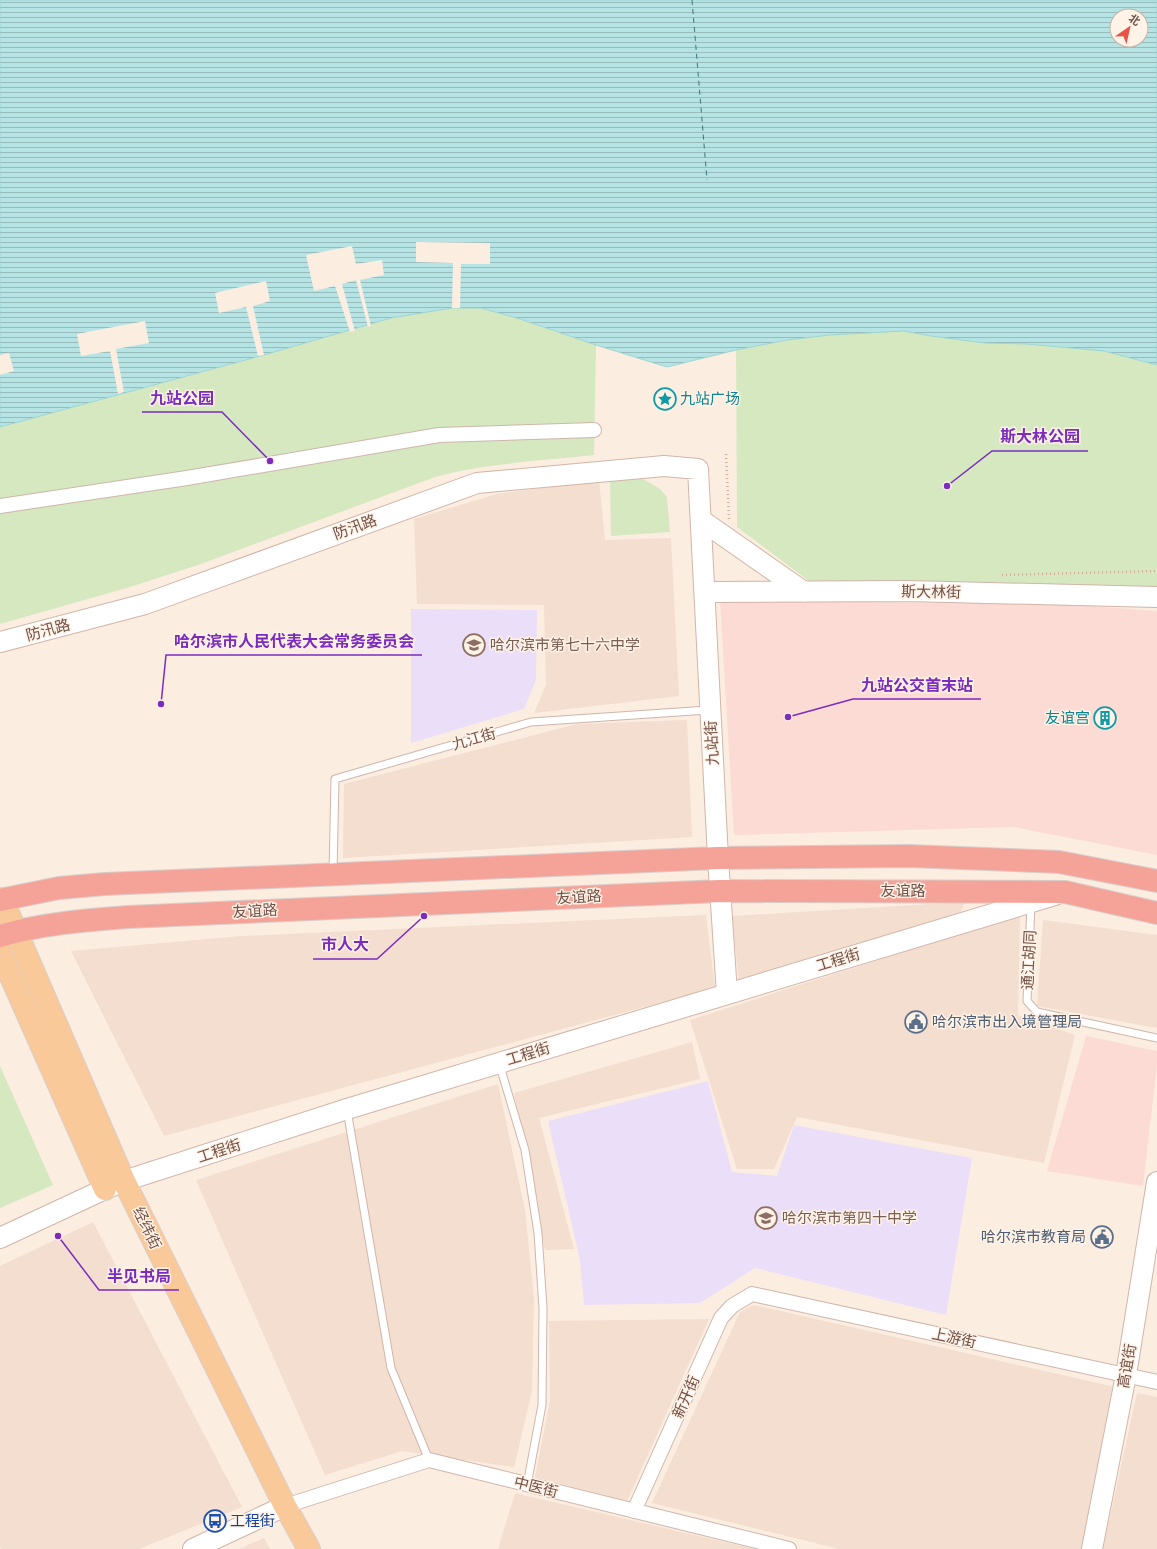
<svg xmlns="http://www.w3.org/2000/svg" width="1157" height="1549" viewBox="0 0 1157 1549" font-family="Jost,'Noto Sans SC',sans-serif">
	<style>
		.residential { fill: #f3decf }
		.commercial { fill: #fcdbd4 }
		.education { fill: #ebdef8 }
		.park { fill: #d6e8c0 }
		.water { fill: url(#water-rules); stroke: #9cd5d6; fill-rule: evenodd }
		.pier { fill: #fcede1 }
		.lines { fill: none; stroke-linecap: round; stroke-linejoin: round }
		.ferry { stroke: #3c7678; stroke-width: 1; stroke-dasharray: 5 4; stroke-linecap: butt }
		.lane-casing { stroke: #ceb6ab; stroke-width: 9 }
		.street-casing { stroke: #ceb6ab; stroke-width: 16 }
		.secondary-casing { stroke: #d1b5a8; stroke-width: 22 }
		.primary-casing { stroke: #d8cecc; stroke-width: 24 }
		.highway-casing { stroke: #d8cecc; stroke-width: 24 }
		.path { stroke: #d5ab9c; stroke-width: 2.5; stroke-dasharray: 1 3; stroke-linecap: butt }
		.lane { stroke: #fff; stroke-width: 7 }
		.street { stroke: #fff; stroke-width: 14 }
		.secondary { stroke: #fff; stroke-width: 20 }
		.primary { stroke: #fac999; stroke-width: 22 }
		.highway { stroke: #f5a398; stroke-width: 22 }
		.labels { text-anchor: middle; stroke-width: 3; stroke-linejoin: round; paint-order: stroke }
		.culture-label { font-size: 15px; fill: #0d838f; stroke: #fff2e6; text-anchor: start }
		.street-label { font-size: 15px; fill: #725148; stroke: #fff2e6 }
		.education-label { font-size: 15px; fill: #785e54; stroke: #fff2e6; text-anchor: start }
		.service-label { font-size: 15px; fill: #4e5e75; stroke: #fff2e6; text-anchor: start }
		.transit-label { font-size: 15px; fill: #164399; stroke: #fff2e6; text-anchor: start }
		.leader { fill: none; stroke: #7b2cbf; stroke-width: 1.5 }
		.callout-dot { fill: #7b2cbf; stroke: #fff2e6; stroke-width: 1.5 }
		.callout-label { font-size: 16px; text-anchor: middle; font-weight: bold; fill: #7b2cbf; stroke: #fff2e6; stroke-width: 3; stroke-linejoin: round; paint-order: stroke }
	</style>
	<defs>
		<pattern id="water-rules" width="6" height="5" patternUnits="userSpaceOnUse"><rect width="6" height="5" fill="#b6e4e4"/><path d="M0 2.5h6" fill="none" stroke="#98bbbb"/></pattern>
	</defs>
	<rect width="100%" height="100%" fill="#fcede1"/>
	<path class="residential" d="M599,480L605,540L671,538L679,696L534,713L546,685L544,605L417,604L414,519L497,494Z
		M687,720L692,837L343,858L344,784L577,724Z
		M965,902L959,915L739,983L732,916Z
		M706,915L715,988L164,1136L71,951L241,936Z
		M1020,915L1018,1015L1075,1035L1044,1163L797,1117L774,1169H737L690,1020Z
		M1043,920L1157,935V1028L1037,1006Z
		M692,1042L700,1079L539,1118L574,1249L545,1250L514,1093Z
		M498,1084L525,1210L534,1299L532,1391L514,1467L402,1451L325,1475L196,1180Z
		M93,1222L242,1507L139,1549H1L0,1546V1266Z
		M754,1305L1115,1387L1083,1549H839L652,1503L740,1312Z
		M709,1319L627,1501L535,1477L550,1400L549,1321Z
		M1137,1393L1157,1397V1549H1103Z
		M515,1493L754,1549H498Z
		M264,1538L270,1549H239Z"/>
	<path class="commercial" d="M720,601L1066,604L1157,611V855L1014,827L734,835Z
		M1086,1036L1157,1051V1065L1143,1186L1047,1171Z"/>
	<path class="education" d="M411,609L537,610L536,680L524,709L411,743Z
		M708,1081L732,1172L777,1176L794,1125L972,1158L946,1315L755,1268L700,1303L584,1305L580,1260L548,1121Z"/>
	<path class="park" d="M452,308H481L520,319L596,345L594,455C541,461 486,463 435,477L201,564L130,587L0,624V427L265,355L391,318Z
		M870,331H904L931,336L985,343L1027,344L1090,349L1104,351L1157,365V587L809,581L737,527L736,350L787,340Z
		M640,477L660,489L667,497L670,532L611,536L610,478Z
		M0,1066L53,1185L0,1208Z"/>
	<path class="water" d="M0,0H1157V365L1104,351L1027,344L985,343L931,336L904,331L830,335L787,340L736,350L667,367L596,345L520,319L481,308H452L391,318L264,355L0,427ZM1117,16H1141V40H1117Z"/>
	<path class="pier" d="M416,242L490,243V264H461L460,308H452L453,263L416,262Z
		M352,246L356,264L382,260L384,275L360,280L371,326L368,327L356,280L342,284L355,331L350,332L335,286L314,291L306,255Z
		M266,281L270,301L253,306L264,355L258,356L246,307L219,313L215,293Z
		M145,321L149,343L116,349L124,392L118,394L110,351L81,356L77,334Z
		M9,353L14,371L0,375V355Z"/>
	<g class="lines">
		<path class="ferry" d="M692,0L707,180"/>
		<g class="lane-casing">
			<path id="lane" d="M333,873L335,779L531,722L708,710
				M1031,904L1027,1001L1037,1012L1157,1038
				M499,1063L525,1150L538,1233L543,1308L542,1405L527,1485
				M347,1110L391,1368L429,1460"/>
		</g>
		<g class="street-casing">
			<path id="street" d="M0,506L187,478L439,435L594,430
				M285,1506L429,1460L789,1549
				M634,1511L721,1318L732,1306L752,1294L1157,1382"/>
		</g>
		<g class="secondary-casing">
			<path id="secondary" d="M701,520L804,592
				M705,592L907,591L1157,597
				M0,642L145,604L477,483L664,466L698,469L718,858L727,994
				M0,1238L105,1189L124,1181L347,1109L1055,895
				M193,1549L285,1506
				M1092,1549L1126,1375L1157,1182"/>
		</g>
		<g class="primary-casing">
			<path id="primary" d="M2,899L124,1181L285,1506L309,1549
				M0,952L105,1189"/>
		</g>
		<g class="highway-casing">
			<path id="highway" d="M0,900L59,888L105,884L718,858L909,856L1059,862L1157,881
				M0,936C40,924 86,920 128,917L720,891L1065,892L1157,913"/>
		</g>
		<path class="path" d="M726,454L729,519
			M1002,575L1157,571"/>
		<use href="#lane" class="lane"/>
		<use href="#street" class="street"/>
		<use href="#secondary" class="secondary"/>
		<use href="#primary" class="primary"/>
		<use href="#highway" class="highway"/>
	</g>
	<defs>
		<g id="sight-ring" transform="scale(1.15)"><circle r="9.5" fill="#fff2e6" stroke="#0f9aa8" stroke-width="1.5"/><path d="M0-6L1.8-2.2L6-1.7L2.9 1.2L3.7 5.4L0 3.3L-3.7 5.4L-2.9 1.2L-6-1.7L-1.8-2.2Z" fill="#0f9aa8"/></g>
		<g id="school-ring" transform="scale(1.15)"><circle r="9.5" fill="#fff2e6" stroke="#8d6e63" stroke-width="1.5"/><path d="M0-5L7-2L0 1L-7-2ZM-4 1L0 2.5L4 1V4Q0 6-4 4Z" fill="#8d6e63"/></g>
		<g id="building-ring" transform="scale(1.15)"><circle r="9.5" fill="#fff2e6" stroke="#0f9aa8" stroke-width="1.5"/><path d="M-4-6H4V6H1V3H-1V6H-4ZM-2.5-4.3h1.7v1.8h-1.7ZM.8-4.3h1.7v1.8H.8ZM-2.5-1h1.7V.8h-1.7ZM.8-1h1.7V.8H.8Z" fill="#0f9aa8"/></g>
		<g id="civic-ring" transform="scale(1.15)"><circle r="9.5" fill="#fff2e6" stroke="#5c6f8a" stroke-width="1.5"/><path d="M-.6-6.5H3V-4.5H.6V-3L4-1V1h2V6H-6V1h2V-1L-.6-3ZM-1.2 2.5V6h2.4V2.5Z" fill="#5c6f8a"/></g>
		<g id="bus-ring" transform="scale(1.15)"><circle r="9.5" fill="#fff2e6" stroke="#1a4fb4" stroke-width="1.5"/><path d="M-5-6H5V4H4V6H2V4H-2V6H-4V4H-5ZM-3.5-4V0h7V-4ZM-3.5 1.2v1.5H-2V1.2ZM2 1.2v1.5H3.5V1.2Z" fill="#1a4fb4"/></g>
	</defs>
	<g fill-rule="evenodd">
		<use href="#sight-ring" x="665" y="399"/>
		<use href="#school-ring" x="474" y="645"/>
		<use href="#building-ring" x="1105" y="718"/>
		<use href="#civic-ring" x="916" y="1022"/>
		<use href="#school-ring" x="766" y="1218"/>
		<use href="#civic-ring" x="1102" y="1237"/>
		<use href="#bus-ring" x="215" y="1521"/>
	</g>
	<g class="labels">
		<g class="culture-label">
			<text x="680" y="404">九站广场</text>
			<text x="1090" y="723" text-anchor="end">友谊宫</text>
		</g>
		<g class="street-label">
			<text transform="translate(355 527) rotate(-20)" y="5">防汛路</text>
			<text transform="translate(931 592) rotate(1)" y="5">斯大林街</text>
			<text transform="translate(48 630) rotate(-15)" y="5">防汛路</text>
			<text transform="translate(474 739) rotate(-16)" y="5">九江街</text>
			<text transform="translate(712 743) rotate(-93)" y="5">九站街</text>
			<text x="903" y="896">友谊路</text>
			<text transform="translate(579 897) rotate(-3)" y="5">友谊路</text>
			<text transform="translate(255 911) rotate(-3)" y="5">友谊路</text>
			<text transform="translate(838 960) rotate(-17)" y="5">工程街</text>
			<text transform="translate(1029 960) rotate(-87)" y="5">通江胡同</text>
			<text transform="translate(528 1054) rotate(-17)" y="5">工程街</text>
			<text transform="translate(219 1151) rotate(-18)" y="5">工程街</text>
			<text transform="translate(147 1228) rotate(64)" y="5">经纬街</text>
			<text transform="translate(954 1338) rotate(12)" y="5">上游街</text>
			<text transform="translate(1127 1366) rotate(-80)" y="5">高谊街</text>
			<text transform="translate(686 1397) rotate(-66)" y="5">新开街</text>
			<text transform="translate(536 1487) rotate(14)" y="5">中医街</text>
		</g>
		<g class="education-label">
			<text x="490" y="650">哈尔滨市第七十六中学</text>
			<text x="782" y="1223">哈尔滨市第四十中学</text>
		</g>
		<g class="service-label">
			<text x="932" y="1027">哈尔滨市出入境管理局</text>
			<text x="1086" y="1242" text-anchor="end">哈尔滨市教育局</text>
		</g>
		<g class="transit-label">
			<text x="230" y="1526">工程街</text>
		</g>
	</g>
	<path class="leader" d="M270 461L222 412H142M947 486L992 451H1088M161 704L166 655H422M788 717L853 699H981M424 916L377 959H313M58 1236L99 1290H179"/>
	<g class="callout-dot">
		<circle cx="270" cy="461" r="4"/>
		<circle cx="947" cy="486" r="4"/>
		<circle cx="161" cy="704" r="4"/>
		<circle cx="788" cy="717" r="4"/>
		<circle cx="424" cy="916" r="4"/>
		<circle cx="58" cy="1236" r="4"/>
	</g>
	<g class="callout-label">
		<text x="182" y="404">九站公园</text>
		<text x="1040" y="442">斯大林公园</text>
		<text x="294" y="647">哈尔滨市人民代表大会常务委员会</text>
		<text x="917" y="691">九站公交首末站</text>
		<text x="345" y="950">市人大</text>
		<text x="139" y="1282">半见书局</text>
	</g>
	<g transform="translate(1129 28) rotate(34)"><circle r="19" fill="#fff2e6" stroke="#c7b2a7"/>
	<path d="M0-3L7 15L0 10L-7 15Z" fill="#e55447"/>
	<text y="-6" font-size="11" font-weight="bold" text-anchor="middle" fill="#725148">北</text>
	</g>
</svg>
